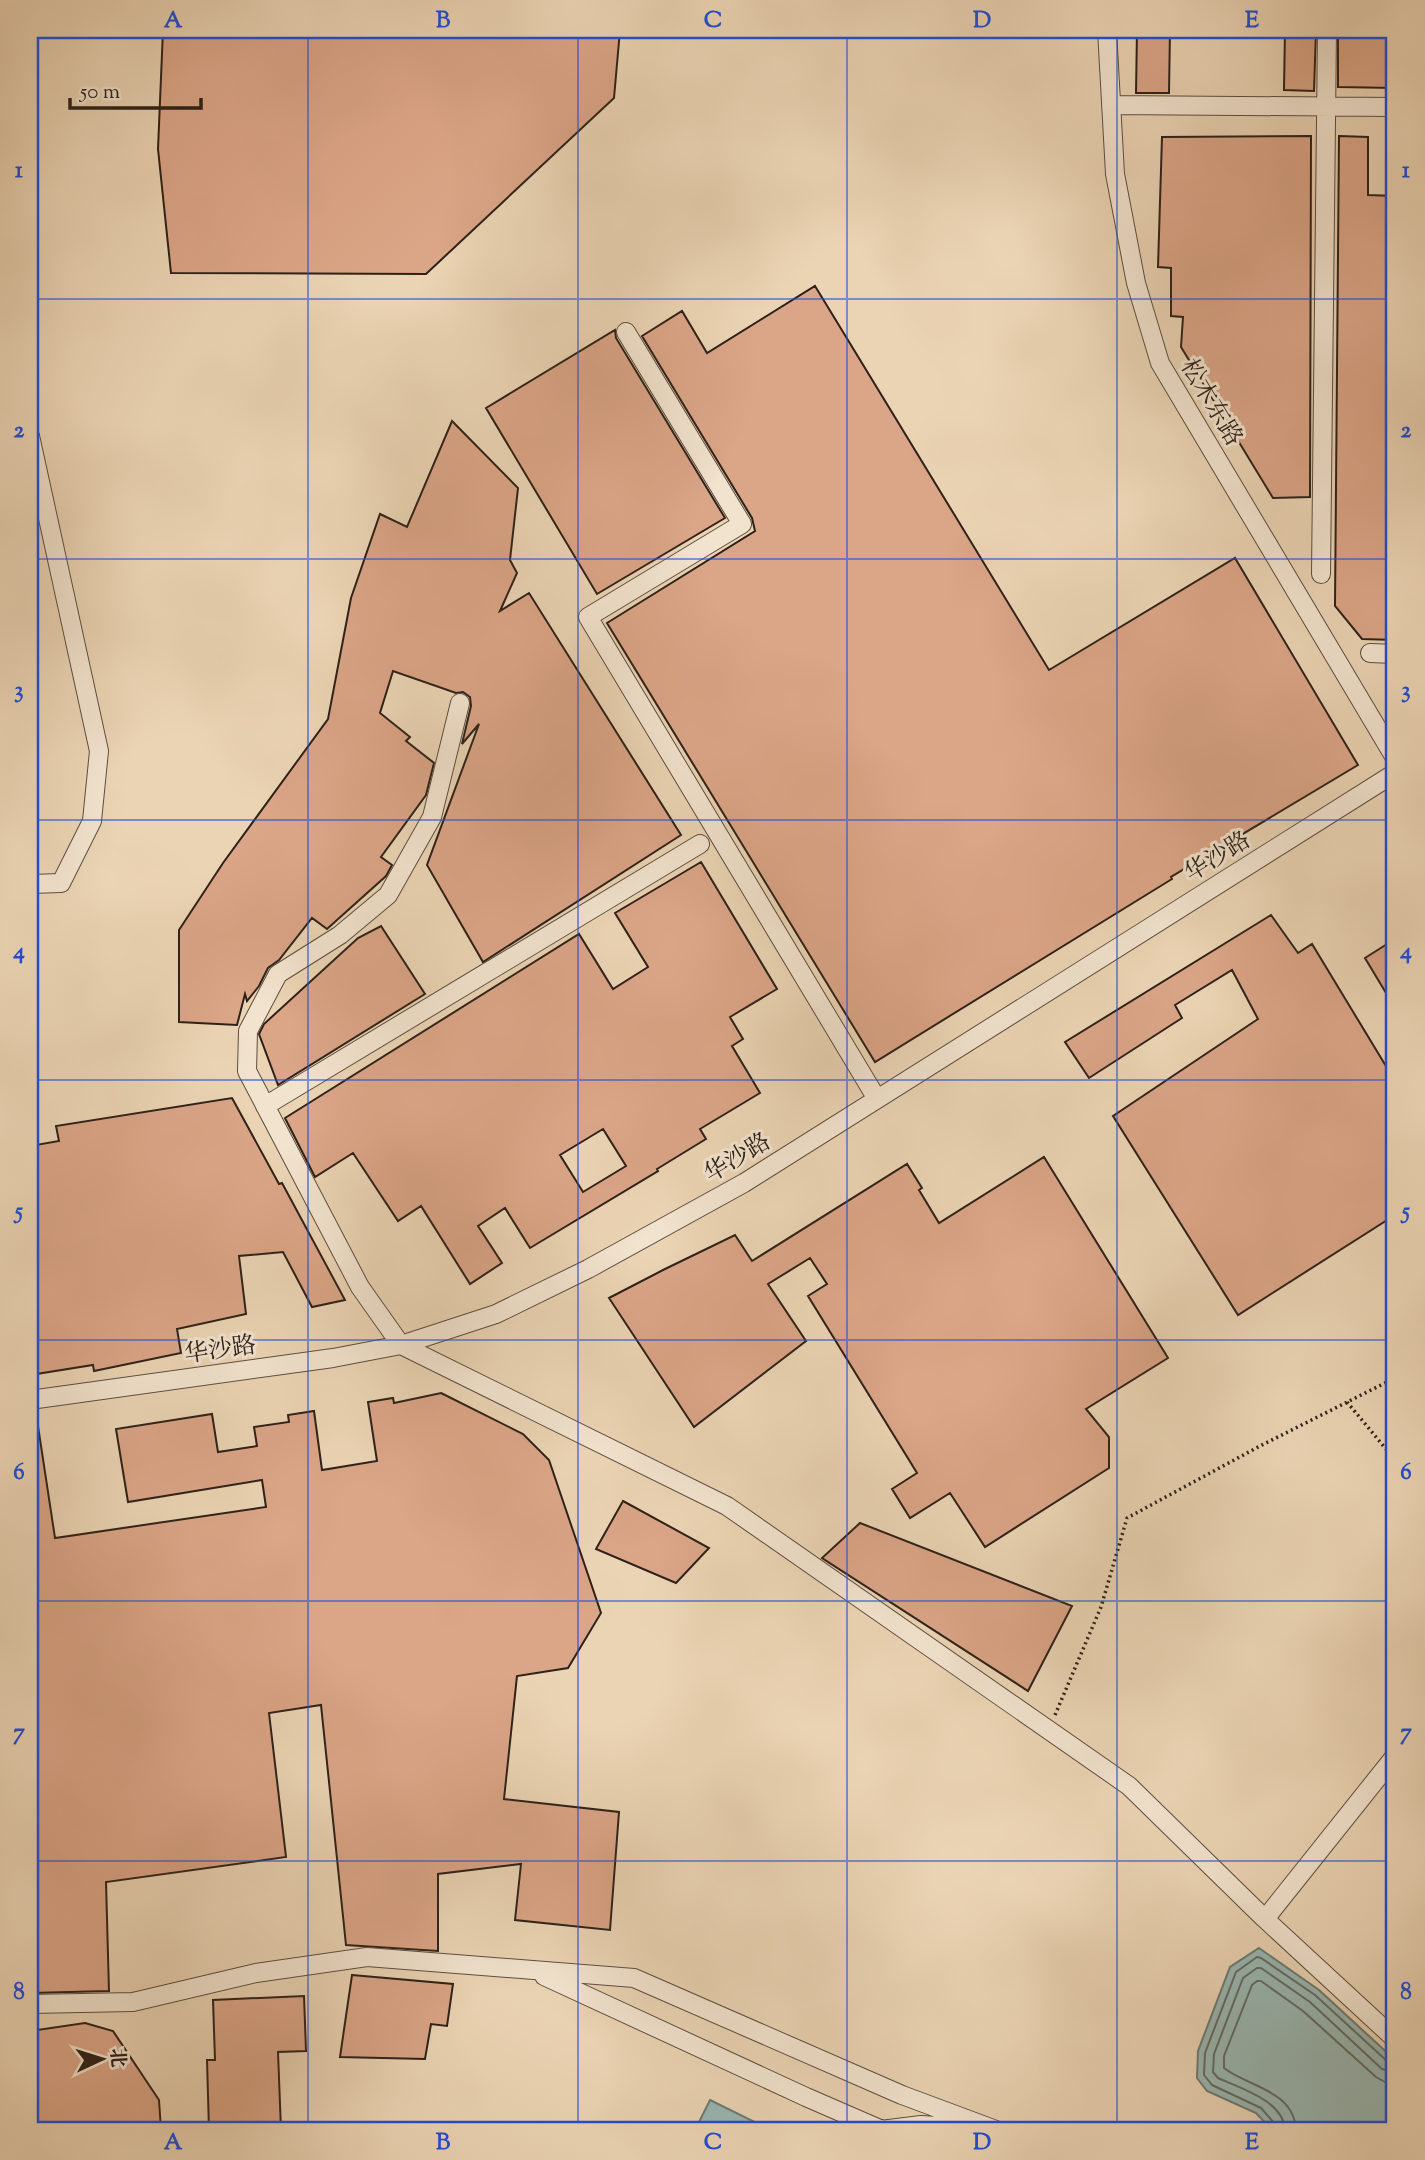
<svg xmlns="http://www.w3.org/2000/svg" width="1425" height="2160" viewBox="0 0 1425 2160" font-family="'Sorts Mill Goudy','Noto Serif SC',serif">
	<style>
		.water { fill: #99b7b2; stroke: #6e7b75; stroke-width: 2 }
		.lines { fill: none; stroke-linecap: round; stroke-linejoin: round }
		.shore { stroke: #636c66; stroke-width: 2 }
		.building { fill: #dba587; stroke: #2d2119; stroke-width: 2; fill-rule: evenodd }
		.minor-casing { stroke: #5c4e40; stroke-width: 20 }
		.path { stroke: #2d2119; stroke-width: 3.5; stroke-dasharray: 2 3.5; stroke-linecap: butt }
		.minor { stroke: #f2e3ce; stroke-width: 18 }
		.grid { fill: none; stroke: #1d4ed8; stroke-width: 2; stroke-opacity: 0.55 }
		.labels { text-anchor: middle; stroke-width: 6; stroke-linejoin: round; paint-order: stroke }
		.street-label { font-size: 24px; fill: #2d2119; stroke: #f2e3ce }
		.neatline { fill: none; stroke: #1d4ed8; stroke-width: 2.5 }
		.grid-label { font-size: 23px; text-anchor: middle; font-weight: bold; fill: #1d4ed8 }
	</style>
	<rect width="100%" height="100%" fill="#ebd4b4"/>
	<filter id="stains"><feTurbulence type="fractalNoise" baseFrequency=".00286" numOctaves="4"/><feColorMatrix values="0 0 0 0 .2 0 0 0 0 .09 0 0 0 0 .02 0 0 0 .5 -.17"/></filter>
	<radialGradient id="worn" r=".72"><stop offset=".6" stop-color="#630" stop-opacity="0"/><stop offset="1" stop-color="#630" stop-opacity=".3"/></radialGradient>
	<path class="water" d="M1259,1948L1319,1990L1395,2060V2130H1272L1256,2113L1207,2091L1197,2078L1198,2051L1230,1967Z
		M710,2100L771,2130H695Z"/>
	<g class="lines">
		<path class="shore" d="M1277,2130L1275,2124L1261,2108L1212,2085L1204,2075L1205,2053L1236,1972L1257,1957L1261,1958L1315,1995L1388,2062L1395,2064
			M1285,2130C1284,2101 1240,2088 1218,2078L1213,2072L1214,2054L1243,1978L1257,1968H1261L1310,2002L1382,2069L1395,2073
			M1296,2130C1294,2090 1248,2087 1224,2068V2056L1252,1985L1257,1981H1261L1303,2011L1376,2077L1385,2082L1395,2084"/>
	</g>
	<path class="building" d="M163,30H620L614,98L426,274L171,273L158,149Z
		M1137,30H1170L1169,93H1136Z
		M1285,30H1316L1314,91L1284,90Z
		M1338,30H1395V88L1338,87Z
		M1311,136L1310,497L1273,498L1181,347L1183,317L1171,316V268L1158,267L1162,137Z
		M1339,136L1368,137V195L1395,196V640L1362,639L1335,606Z
		M815,286L1049,670L1235,558L1358,765L1171,877L1172,879L875,1062L607,623L755,531L752,518L642,336L682,311L707,353Z
		M615,330L616,338L725,518L597,594L486,408Z
		M452,421L518,488L510,560L517,573L500,611L529,593L681,835L483,962L427,865L479,724L462,744L471,706L470,697L463,692L456,693L393,671L380,713L410,737L406,741L434,763L426,795L381,857L392,865L386,876L327,929L312,918L279,960L268,968L259,986L247,1001L245,994L237,1025L179,1022V930L223,863L328,719L351,598L380,514L407,527Z
		M701,862L777,989L730,1017L743,1039L732,1046L760,1093L700,1129L706,1139L657,1169L658,1171L530,1248L505,1208L478,1226L502,1263L470,1284L421,1206L398,1221L353,1153L315,1177L285,1118L579,934L613,989L648,967L615,913ZM603,1129L626,1166L583,1192L560,1155Z
		M1271,915L1298,953L1312,944L1395,1081V1215L1238,1315L1113,1116L1258,1019L1232,970L1175,1005L1182,1018L1089,1078L1065,1042Z
		M381,926L425,994L278,1085L259,1034L264,1024L358,938Z
		M1395,939V1008L1365,958Z
		M232,1098L279,1184L282,1183L345,1300L312,1307L283,1252L239,1256L246,1314L177,1329L181,1353L94,1371L93,1365L30,1375V1146L59,1141L56,1126Z
		M1044,1157L1168,1358L1086,1409L1109,1437V1468L985,1547L950,1493L910,1518L892,1489L917,1473L808,1296L827,1284L810,1258L768,1284L806,1341L694,1427L609,1298L663,1270L735,1235L752,1261L907,1164L922,1188L919,1190L939,1223Z
		M441,1393L523,1434L549,1460L601,1613L568,1668L517,1676L504,1799L619,1812L610,1930L515,1920L521,1864L438,1874V1951L346,1945L321,1705L269,1713L286,1857L106,1882L109,1991L30,1993V1427L38,1426L55,1538L266,1507L262,1480L128,1502L116,1429L212,1414L218,1452L257,1446L254,1427L289,1422L288,1415L314,1411L322,1470L377,1461L368,1402L393,1398L394,1403Z
		M623,1501L709,1548L676,1583L596,1549Z
		M860,1523L1072,1606L1028,1691L822,1558Z
		M352,1975L453,1984L447,2026L431,2024L425,2059L340,2057Z
		M304,1996L306,2051L278,2052L281,2130H209L207,2060H215L213,2000Z
		M85,2023L113,2031L159,2100L161,2130H30V2031Z"/>
	<g class="lines">
		<g class="minor-casing">
			<path id="minor" d="M1107,30L1115,174L1136,283L1160,363L1395,758
				M1111,105L1395,107
				M626,332L742,524L588,617L877,1099
				M30,436L99,751L92,821L61,883L30,884
				M1321,574L1327,30
				M1370,653L1395,654
				M460,703L432,817L388,895L340,935L278,974L248,1031L247,1071L360,1287L401,1345L727,1506L1129,1786L1265,1919
				M265,1106L700,844
				M30,1400L333,1358L401,1345L496,1314L588,1269L744,1183L1395,773
				M1395,1756L1265,1919L1395,2039
				M544,1976L806,2097L882,2130
				M30,2004L133,2002L256,1973L367,1957L634,1978L902,2095L996,2130
				M881,2130L921,2125L972,2128"/>
		</g>
		<path class="path" d="M1347,1402L1395,1460
			M1055,1715L1101,1607L1127,1518L1260,1446L1385,1383L1395,1375"/>
		<use href="#minor" class="minor"/>
	</g>
	<path class="grid" d="M308,30V2130M578,30V2130M847,30V2130M1117,30V2130M30,299H1395M30,559H1395M30,820H1395M30,1080H1395M30,1340H1395M30,1601H1395M30,1861H1395"/>
	<g class="labels">
		<g class="street-label">
			<text transform="translate(1212 402) rotate(59)" y="8">松木东路</text>
			<text transform="translate(1217 856) rotate(-32)" y="8">华沙路</text>
			<text transform="translate(737 1157) rotate(-31)" y="8">华沙路</text>
			<text transform="translate(220 1349) rotate(-8)" y="8">华沙路</text>
		</g>
	</g>
	<rect width="1425" height="2160" fill="none" stroke="#ebd4b4" stroke-width="77"/>
	<g transform="translate(102 2059) rotate(86)" stroke="#f2e3ce" stroke-width="5" paint-order="stroke">
	<path d="M0-5L12 26L0 18L-12 26Z" fill="#2d2119"/>
	<text y="-10" font-size="19" font-weight="bold" text-anchor="middle" fill="#2d2119">北</text>
	</g>
	<path d="M70 98v10h131v-10" fill="none" stroke="#2d2119" stroke-width="3.5"/>
	<text x="80" y="98" font-size="21" fill="#2d2119" stroke="#f2e3ce" stroke-width="5" paint-order="stroke">50 m</text>
	<rect x="38" y="38" width="1348" height="2084" class="neatline"/>
	<g class="grid-label">
		<text x="173" y="27">A</text>
		<text x="443" y="27">B</text>
		<text x="713" y="27">C</text>
		<text x="982" y="27">D</text>
		<text x="1252" y="27">E</text>
		<text x="19" y="177">1</text>
		<text x="1406" y="177">1</text>
		<text x="19" y="437">2</text>
		<text x="1406" y="437">2</text>
		<text x="19" y="697">3</text>
		<text x="1406" y="697">3</text>
		<text x="19" y="958">4</text>
		<text x="1406" y="958">4</text>
		<text x="19" y="1218">5</text>
		<text x="1406" y="1218">5</text>
		<text x="19" y="1479">6</text>
		<text x="1406" y="1479">6</text>
		<text x="19" y="1739">7</text>
		<text x="1406" y="1739">7</text>
		<text x="19" y="1999">8</text>
		<text x="1406" y="1999">8</text>
		<text x="173" y="2149">A</text>
		<text x="443" y="2149">B</text>
		<text x="713" y="2149">C</text>
		<text x="982" y="2149">D</text>
		<text x="1252" y="2149">E</text>
	</g>
	<rect width="100%" height="100%" filter="url(#stains)"/>
	<rect width="100%" height="100%" fill="url(#worn)"/>
</svg>
